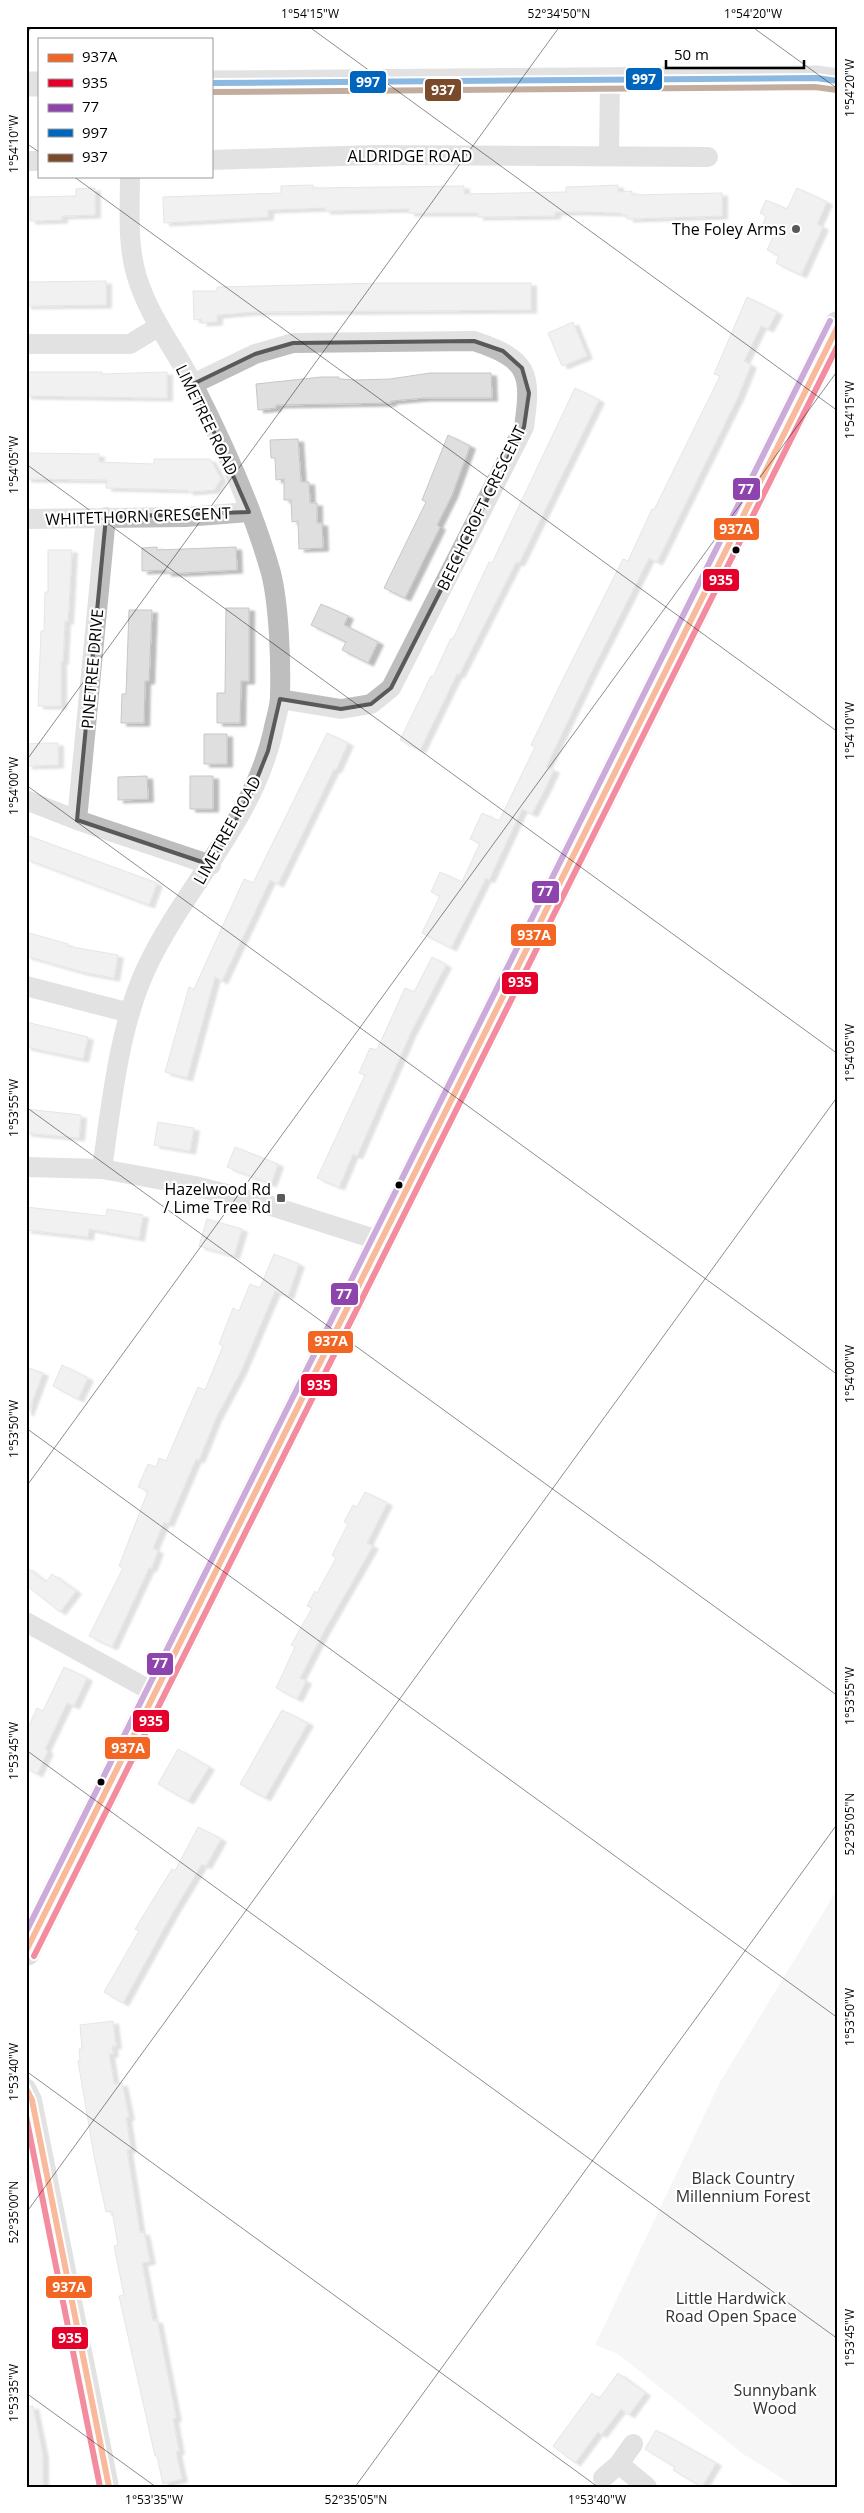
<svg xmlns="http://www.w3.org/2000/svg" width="864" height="2513" viewBox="0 0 864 2513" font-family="'Open Sans',sans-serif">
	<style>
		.green { fill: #ececec }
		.building { fill: #dfdfdf; stroke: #c7c7c7; filter: url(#shadow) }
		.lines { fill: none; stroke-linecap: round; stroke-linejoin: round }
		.minor { stroke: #bebebe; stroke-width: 20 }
		.tertiary { stroke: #bebebe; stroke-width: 25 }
		.secondary { stroke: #b8b8b8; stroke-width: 28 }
		.bus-1-casing { stroke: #fff; stroke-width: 10 }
		.bus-2-casing { stroke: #fff; stroke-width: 10 }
		.bus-3-casing { stroke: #fff; stroke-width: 10 }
		.bus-4-casing { stroke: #fff; stroke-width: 10 }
		.bus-5-casing { stroke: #fff; stroke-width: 10 }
		.bus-1 { stroke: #f26522; stroke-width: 6 }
		.bus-2 { stroke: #e4002b; stroke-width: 6 }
		.bus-3 { stroke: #8e44ad; stroke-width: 6 }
		.bus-4 { stroke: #0065bd; stroke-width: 6 }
		.bus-5 { stroke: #7a4b2a; stroke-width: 6 }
		.marked { fill: none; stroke: #595959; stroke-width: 4; stroke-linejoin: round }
		.ticks { fill: none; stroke: #000; stroke-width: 1; stroke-opacity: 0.45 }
		.poi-dot { fill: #595959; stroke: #fff; stroke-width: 2 }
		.bus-dot { fill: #000; stroke: #fff; stroke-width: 2 }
		.labels { text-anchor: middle; stroke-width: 4.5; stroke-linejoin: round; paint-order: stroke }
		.street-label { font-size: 16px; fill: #000; stroke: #fff }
		.poi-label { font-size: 16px; fill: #000; stroke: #fff; text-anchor: end }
		.park-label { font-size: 16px; fill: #333; stroke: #fff }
		.line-badge { stroke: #fff; stroke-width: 2 }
		.badge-label { font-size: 14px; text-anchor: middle; font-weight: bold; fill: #fff }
		.neatline { fill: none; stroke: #000; stroke-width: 2 }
		.ticks-label { font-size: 12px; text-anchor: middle; fill: #000 }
	</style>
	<defs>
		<filter id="shadow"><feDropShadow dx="5.5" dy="3" stdDeviation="1" flood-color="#0004"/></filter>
	</defs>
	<rect width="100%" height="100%" fill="#fff"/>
	<path class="green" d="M838,1888V2487H796L743,2454L618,2354L595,2345L720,2082Z
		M26,2144L34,2181L26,2186Z"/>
	<path class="building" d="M313,185V188L464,186V194L566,192V187L596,186L618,185V192L632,191V195L722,193V216L628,219L627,215H621V213L587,212H555V216L478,217V213H409V209L325,211V208L268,210V217L164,223L163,197L281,193V186Z
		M95,188V215L62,216V220L30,221V197L76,196V189Z
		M797,188L827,202L817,224L823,227L801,275L776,263L779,256L767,250L775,232L762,226L766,216L760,213L766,200L787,209Z
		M106,281V305L26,306V282Z
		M383,283H531V310L253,312L217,315V322L201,323L202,319L194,320L193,291H217V287Z
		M747,297L777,312L768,329L761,326L744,361L751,365L738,397L657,562L649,558L590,675L546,767L554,770L545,789L532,814L522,809L489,880L486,878L451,948L422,933L440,896L431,892L440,872L462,882L480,843L470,839L482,813L499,821L535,747L531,745L563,679L623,559L628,561L652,509L654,510L720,376L714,374Z
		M573,322L587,356L562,366L548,333Z
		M26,372H102V374L167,372V398L26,396Z
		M430,373H491L492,398H424L391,401V403L276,405V408L258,410L256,384L321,377H339V379L356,380L390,379Z
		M575,388L599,400L519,563L516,562L459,675L457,674L420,750L400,740L431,676L433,677L451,638L453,639L489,562L492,563Z
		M448,435L470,446L452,495L437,525L440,527L405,598L384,588L426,502L422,500Z
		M298,439L301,482H309L310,503H317V523H322L323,548L299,549L298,521L292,522L291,500H284V479L276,480L275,458H271L270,440Z
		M26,453L99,454V462L154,464V459H210L221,479L214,490L188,492V490L106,488L107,480L26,479Z
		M157,547V550L236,547L237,570L181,573H166V570L142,571V548Z
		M48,550H72L68,621H65L63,661H61V706H38L41,631H44L45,592H48Z
		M321,604L348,616L344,625L378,642L368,663L342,650L346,642L311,625Z
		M226,608H249V681H241L240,723H217V693H225Z
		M129,610H152L149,681H145L144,723H121L122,694H126Z
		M327,733L348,743L336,770L334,769L278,884L270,880L222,981L215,977L187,1078L165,1072L189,987L194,989L244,879L253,883Z
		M204,734H227V764H204Z
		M43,743H58V765L27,766L26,744Z
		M147,776L148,799L118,800V777Z
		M190,776H213V809H190Z
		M26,835L157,883L149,905L26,859Z
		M26,932L68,944L67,946L118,955L114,978L82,972L26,956Z
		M432,957L446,965L411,1032L357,1156L353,1154L339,1187L317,1178L365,1075L359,1073L370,1048L377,1050L405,988L414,992Z
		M26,1022L88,1037L83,1059L26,1047Z
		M26,1109L81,1115L79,1138L26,1133Z
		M158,1122L194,1128L190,1151L154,1145Z
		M235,1147L278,1164L271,1184L227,1167Z
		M26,1207L106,1216L107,1209L143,1215L139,1238L89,1229L88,1237L26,1230Z
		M207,1219L242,1229L234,1256L199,1246Z
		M274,1254L299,1264L288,1296L275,1291L241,1371L216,1418L199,1460L196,1459L168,1524L164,1522L153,1548L158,1551L151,1569L149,1568L112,1647L89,1636L123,1568L119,1566L148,1491L138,1487L148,1464L156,1467L159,1458L166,1461L198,1387L205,1390L223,1346L219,1344L233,1308L239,1311L250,1284L260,1288Z
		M62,1365L88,1378L78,1399L53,1386Z
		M26,1367L43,1373L28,1413L26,1412Z
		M365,1492L387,1503L367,1543L373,1546L324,1631L300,1678L306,1681L297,1699L276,1688L295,1647L291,1645L312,1608L307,1606L315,1591L317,1593L336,1558L332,1555L348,1524L344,1522L353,1505L357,1507Z
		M26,1567L46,1582L52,1574L76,1591L60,1612L26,1585Z
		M64,1667L87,1678L74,1706L67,1703L45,1749L48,1751L37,1774L26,1768V1732L37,1708L43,1711Z
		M282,1710L308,1723L265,1798L240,1784Z
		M178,1749L209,1767L188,1801L158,1784Z
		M198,1827L221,1839L206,1866L202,1864L173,1912L123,2003L104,1992L139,1931L135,1929L172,1869L175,1871Z
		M113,2021L116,2046H112L113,2054H109L114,2084L122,2083L129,2117L126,2118L131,2149L127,2150L140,2233L144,2232L150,2261L142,2263L153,2321L157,2320L176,2418L173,2419L179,2451L176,2452L182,2479L163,2484L157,2456H155L119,2296L124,2295L114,2246L118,2245L112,2211L106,2212L94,2156L78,2061L80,2060L79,2049H82L80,2025Z
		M618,2373L645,2393L629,2415L621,2409L601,2435L598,2432L575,2463L553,2446L592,2393L599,2399Z
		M33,2406L43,2455V2487H26V2407Z
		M656,2430L716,2463L702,2487L673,2470L675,2467L645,2449Z"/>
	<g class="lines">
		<path class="minor" d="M609,156L610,81
			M211,160L374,155L708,157
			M26,161H39
			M26,344H130L158,327
			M193,384L255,354L293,343L474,341C528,359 532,372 524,427L391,688L371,704L341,709L280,699
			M26,519L185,517L249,512
			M26,800L77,820L211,865
			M77,820L106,517
			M26,986L130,1013
			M26,1167L102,1169L195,1186L265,1204L381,1241
			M102,1169C111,1106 119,1028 145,971C183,888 252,824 273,732C275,720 280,708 280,696C281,662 279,605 271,573C253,509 224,445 194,386C175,349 149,317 137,277C127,246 130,209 130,176
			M26,1622L155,1693
			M26,2088L32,2100L109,2487
			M619,2464L647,2487
			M603,2478L619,2464L633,2444"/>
		<path class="tertiary" d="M211,83L816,78L838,81
			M26,84H39"/>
		<path class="secondary" d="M26,1952L838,325"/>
		<g class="bus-1-casing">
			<path id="bus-1" d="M26,1951L838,326
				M26,2088L32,2100L109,2487"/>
		</g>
		<g class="bus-2-casing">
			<path id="bus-2" d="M34,1956L838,345
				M26,2116L100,2487"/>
		</g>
		<g class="bus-3-casing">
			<path id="bus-3" d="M26,1932L830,321"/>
		</g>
		<g class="bus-4-casing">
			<path id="bus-4" d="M211,83L816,78L838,81"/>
		</g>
		<g class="bus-5-casing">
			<path id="bus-5" d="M211,92L815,87L837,90"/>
		</g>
		<use href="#bus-1" class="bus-1"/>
		<use href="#bus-2" class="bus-2"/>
		<use href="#bus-3" class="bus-3"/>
		<use href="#bus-4" class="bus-4"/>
		<use href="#bus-5" class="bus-5"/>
	</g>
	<path d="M0 0H864V2513H0ZM474,341L503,351L522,368L529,393L524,427L391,688L371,704L341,709L280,699L268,751L252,791L211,865L77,820L106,517L249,512L193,384L255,354L293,343Z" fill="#fff" fill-opacity=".55" fill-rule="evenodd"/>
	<path class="marked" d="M474,341L503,351L522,368L529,393L524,427L391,688L371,704L341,709L280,699L268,751L252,791L211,865L77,820L106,517L249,512L193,384L255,354L293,343Z"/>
	<path class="ticks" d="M308,26L838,411M751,26L838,89M26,35L32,26M26,143L39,152M73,176L838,732M26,464L838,1054M26,761L560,26M26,785L838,1375M26,1107L838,1696M26,1428L838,2018M26,1487L838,370M26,1750L838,2339M26,2071L598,2487M26,2213L838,1096M26,2393L156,2487M355,2487L838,1823"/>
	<g class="poi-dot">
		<circle cx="796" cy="229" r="5"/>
		<rect x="276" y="1193" width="10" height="10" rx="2.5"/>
	</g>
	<g class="bus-dot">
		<circle cx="736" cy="550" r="4.5"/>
		<circle cx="399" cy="1185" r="4.5"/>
		<circle cx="101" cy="1782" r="4.5"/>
	</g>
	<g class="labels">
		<g class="street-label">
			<text x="410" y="162">ALDRIDGE ROAD</text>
			<text transform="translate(207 420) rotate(64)" y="6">LIMETREE ROAD</text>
			<text transform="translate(481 508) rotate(-64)" y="6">BEECHCROFT CRESCENT</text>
			<text transform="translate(138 516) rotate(-2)" y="6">WHITETHORN CRESCENT</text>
			<text transform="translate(92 669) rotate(-85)" y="6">PINETREE DRIVE</text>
			<text transform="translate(227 830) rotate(-61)" y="6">LIMETREE ROAD</text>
		</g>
		<g class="poi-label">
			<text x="786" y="235">The Foley Arms</text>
			<text x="271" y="1195">Hazelwood Rd<tspan x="271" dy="18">/ Lime Tree Rd</tspan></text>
		</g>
		<g class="park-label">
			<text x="743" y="2184">Black Country<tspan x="743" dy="18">Millennium Forest</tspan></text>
			<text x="731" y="2304">Little Hardwick<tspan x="731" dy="18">Road Open Space</tspan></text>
			<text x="775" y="2396">Sunnybank<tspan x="775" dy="18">Wood</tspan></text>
		</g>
	</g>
	<g class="line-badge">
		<rect x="625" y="67" width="38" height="24" rx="5" fill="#0065bd"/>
		<rect x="349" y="70" width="38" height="24" rx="5" fill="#0065bd"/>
		<rect x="424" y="78" width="38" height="24" rx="5" fill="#7a4b2a"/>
		<rect x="732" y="477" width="29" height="24" rx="5" fill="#8e44ad"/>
		<rect x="713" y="517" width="47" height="24" rx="5" fill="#f26522"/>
		<rect x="702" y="568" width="38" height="24" rx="5" fill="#e4002b"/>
		<rect x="531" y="880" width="29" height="24" rx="5" fill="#8e44ad"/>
		<rect x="510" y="923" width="47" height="24" rx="5" fill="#f26522"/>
		<rect x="501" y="971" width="38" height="24" rx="5" fill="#e4002b"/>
		<rect x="330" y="1282" width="29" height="24" rx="5" fill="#8e44ad"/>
		<rect x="307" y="1330" width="47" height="24" rx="5" fill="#f26522"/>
		<rect x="300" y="1373" width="38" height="24" rx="5" fill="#e4002b"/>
		<rect x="146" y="1652" width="28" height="24" rx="5" fill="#8e44ad"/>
		<rect x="132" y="1709" width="38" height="24" rx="5" fill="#e4002b"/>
		<rect x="104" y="1736" width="47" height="24" rx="5" fill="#f26522"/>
		<rect x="45" y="2275" width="48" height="24" rx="5" fill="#f26522"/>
		<rect x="51" y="2326" width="38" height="24" rx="5" fill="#e4002b"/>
	</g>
	<g class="badge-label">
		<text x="644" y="84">997</text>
		<text x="368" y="87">997</text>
		<text x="443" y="95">937</text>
		<text x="746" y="494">77</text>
		<text x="736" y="534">937A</text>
		<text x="721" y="585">935</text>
		<text x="545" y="896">77</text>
		<text x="534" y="940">937A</text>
		<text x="520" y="987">935</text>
		<text x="344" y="1299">77</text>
		<text x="331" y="1346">937A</text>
		<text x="319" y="1390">935</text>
		<text x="160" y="1668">77</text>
		<text x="151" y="1726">935</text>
		<text x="128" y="1753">937A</text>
		<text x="69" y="2292">937A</text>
		<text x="70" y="2343">935</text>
	</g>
	<rect width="864" height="2513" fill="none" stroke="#ffffff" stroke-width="55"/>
	<rect x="38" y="38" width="175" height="140" fill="#ffffff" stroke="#999999"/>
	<rect x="48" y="54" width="25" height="8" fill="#f26522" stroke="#999999"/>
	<text x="82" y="62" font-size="15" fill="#000000">937A</text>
	<rect x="48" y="79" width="25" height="8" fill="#e4002b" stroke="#999999"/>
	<text x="82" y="88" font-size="15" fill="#000000">935</text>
	<rect x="48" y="104" width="25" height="8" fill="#8e44ad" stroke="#999999"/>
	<text x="82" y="112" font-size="15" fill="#000000">77</text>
	<rect x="48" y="129" width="25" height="8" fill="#0065bd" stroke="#999999"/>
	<text x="82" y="138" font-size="15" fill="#000000">997</text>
	<rect x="48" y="154" width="25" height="8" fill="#7a4b2a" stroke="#999999"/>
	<text x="82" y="162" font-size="15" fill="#000000">937</text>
	<path d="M666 60v8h138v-8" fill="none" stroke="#000000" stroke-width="2.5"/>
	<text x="674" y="60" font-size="15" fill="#000000" stroke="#ffffff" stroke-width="4" paint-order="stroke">50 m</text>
	<rect x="28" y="28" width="808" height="2458" class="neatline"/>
	<g class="ticks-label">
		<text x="310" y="18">1°54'15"W</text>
		<text x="559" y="18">52°34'50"N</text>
		<text x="753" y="18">1°54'20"W</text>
		<text transform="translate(850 88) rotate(-90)" y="4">1°54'20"W</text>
		<text transform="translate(14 144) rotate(-90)" y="4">1°54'10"W</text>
		<text transform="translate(850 410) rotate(-90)" y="4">1°54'15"W</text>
		<text transform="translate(14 465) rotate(-90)" y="4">1°54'05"W</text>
		<text transform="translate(850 731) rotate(-90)" y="4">1°54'10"W</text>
		<text transform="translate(14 786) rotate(-90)" y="4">1°54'00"W</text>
		<text transform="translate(850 1053) rotate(-90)" y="4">1°54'05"W</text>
		<text transform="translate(14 1108) rotate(-90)" y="4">1°53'55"W</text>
		<text transform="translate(850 1374) rotate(-90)" y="4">1°54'00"W</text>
		<text transform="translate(14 1429) rotate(-90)" y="4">1°53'50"W</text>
		<text transform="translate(850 1696) rotate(-90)" y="4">1°53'55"W</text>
		<text transform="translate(14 1751) rotate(-90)" y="4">1°53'45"W</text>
		<text transform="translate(850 1824) rotate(-90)" y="4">52°35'05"N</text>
		<text transform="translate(850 2017) rotate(-90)" y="4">1°53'50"W</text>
		<text transform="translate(14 2072) rotate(-90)" y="4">1°53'40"W</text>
		<text transform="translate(14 2212) rotate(-90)" y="4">52°35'00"N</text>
		<text transform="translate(850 2338) rotate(-90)" y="4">1°53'45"W</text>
		<text transform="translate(14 2393) rotate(-90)" y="4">1°53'35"W</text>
		<text x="154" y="2504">1°53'35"W</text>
		<text x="356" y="2504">52°35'05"N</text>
		<text x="597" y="2504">1°53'40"W</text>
	</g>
</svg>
